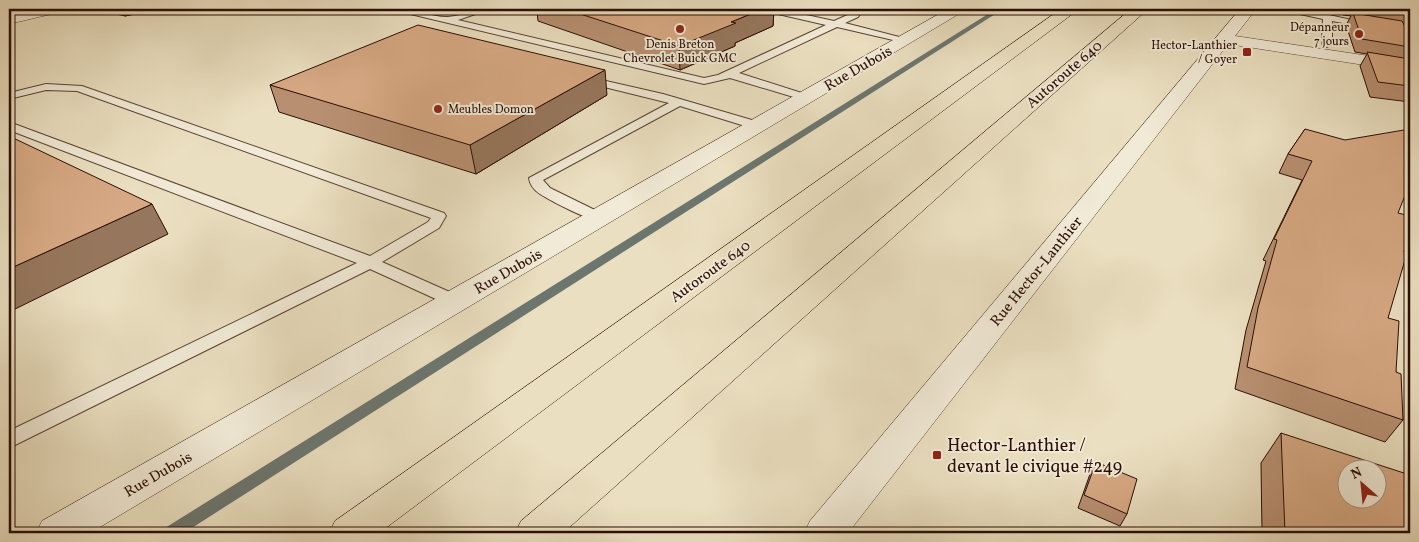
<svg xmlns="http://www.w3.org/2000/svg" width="1419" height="542" viewBox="0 0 1419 542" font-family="Vollkorn,serif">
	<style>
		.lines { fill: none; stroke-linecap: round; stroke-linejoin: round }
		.stream { fill: #6c766f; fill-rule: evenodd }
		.service-casing { stroke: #5a4233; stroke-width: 2 }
		.minor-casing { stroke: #5a4233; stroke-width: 1 }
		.tertiary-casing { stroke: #5a4233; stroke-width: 1 }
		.motorway-casing { stroke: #2a0d04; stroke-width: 1 }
		.service { fill: #f1ead6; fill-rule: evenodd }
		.minor { fill: #f1ead6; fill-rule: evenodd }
		.tertiary { fill: #f1ead6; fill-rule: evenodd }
		.motorway { fill: #eadfc0; fill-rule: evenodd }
		.wall { fill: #b89071; stroke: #2a0d04 }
		.shaded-wall { fill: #96765c; stroke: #2a0d04 }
		.building { fill: #d6a883; stroke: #2a0d04; fill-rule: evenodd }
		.poi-dot { fill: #8f2418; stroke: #f1ead6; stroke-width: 2 }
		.labels { text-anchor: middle; stroke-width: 4; stroke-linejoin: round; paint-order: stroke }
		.far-poi-label { font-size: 12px; fill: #2a0d04; stroke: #f1ead6; text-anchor: end }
		.street-label { font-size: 15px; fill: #2a0d04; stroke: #f1ead6 }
		.near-poi-label { font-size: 18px; fill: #2a0d04; stroke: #f1ead6; text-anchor: start }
	</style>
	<rect width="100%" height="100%" fill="#eadfc0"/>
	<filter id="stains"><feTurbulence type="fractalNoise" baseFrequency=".004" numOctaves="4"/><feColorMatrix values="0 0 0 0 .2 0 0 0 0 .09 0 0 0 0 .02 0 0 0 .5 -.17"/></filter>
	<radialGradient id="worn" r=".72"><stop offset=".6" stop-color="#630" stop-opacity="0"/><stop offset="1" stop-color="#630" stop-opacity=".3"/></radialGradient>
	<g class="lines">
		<path class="stream" d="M996,9H1003L184,533H163L165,528Z"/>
		<g class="service-casing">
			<path id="service" d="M398,9C414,9 435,18 448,17C463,16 475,9 490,9L458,20L704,78L718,75L826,25L765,11L764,9H779L834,21L852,13L855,9H864L858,17L845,23L911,40L906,43L837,27L739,73L811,96V100L807,101L730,78L704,84L402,12Z
				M1285,9H1301L1375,25L1370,28L1332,21V44L1327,47L1322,44L1323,19L1286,11Z
				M584,76L663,94L762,123L764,126L758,130L680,106L543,180L550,188L605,215L607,218L605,221C594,224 551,201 540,194C534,190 530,185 529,178L669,103L580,81L579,79Z
				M46,84L82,86L444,213L446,216L439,228L382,262L461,297L464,301L461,305H449L370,269L9,448V431L357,263L9,130V122L370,256L428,222L431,218L77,91L46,90L9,99V93Z"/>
		</g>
		<g class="minor-casing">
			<path id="minor" d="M35,9H63L60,12L9,24V14Z"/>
		</g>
		<g class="tertiary-casing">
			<path id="tertiary" d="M948,9H967L90,533H36L42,521Z
				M1240,9H1256L1235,36L1410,62V72L1228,44L848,533H804L810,521Z"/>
		</g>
		<g class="motorway-casing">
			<path id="motorway" d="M1061,9H1079L379,533H329L335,521Z
				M1131,9H1148L563,533H515L521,521Z"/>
		</g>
		<use href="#service" class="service"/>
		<use href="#minor" class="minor"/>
		<use href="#tertiary" class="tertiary"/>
		<use href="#motorway" class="motorway"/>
	</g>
	<path class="wall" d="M95,9H158L125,16Z
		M533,9H774L773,26L735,43V46L680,70L538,21L537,12L533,11Z
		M1341,9H1410V102L1370,97L1360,66L1367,54L1355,52L1346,25L1351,16L1343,15Z
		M270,85L607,95L476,174L279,112Z
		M1305,129L1398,213L1388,318L1403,420L1385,442L1235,389L1246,330L1266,261L1263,260L1302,180L1279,173L1288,154Z
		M1281,433L1410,533H1262L1261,463Z
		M1096,462L1127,514L1120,526L1078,508L1090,474Z"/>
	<path class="shaded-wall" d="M121,9H158L125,16Z
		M763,9H774L773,26L735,43V46L680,70L679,46L731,22Z
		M605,70L607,95L476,174L470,145Z
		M152,204L168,234L9,312V269Z"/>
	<path class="building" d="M565,9H763L731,22L736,23L679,46Z
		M1384,9H1410V13Z
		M1353,13L1402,21L1410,36V47L1362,39Z
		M418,25L605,70L470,145L270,85Z
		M1367,52L1410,59V86L1378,82Z
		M1305,129L1345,140L1410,129V183L1398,213L1410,216V227L1404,252L1407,253L1388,318L1399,321L1396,372L1401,374L1403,420L1247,367L1258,308L1277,240L1274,239L1312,161L1288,154Z
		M9,136L152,204L9,269Z
		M1281,433L1410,475V533H1285ZM1346,470H1376V500H1346Z
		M1096,462L1137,479L1127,514L1084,495Z"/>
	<g class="poi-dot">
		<circle cx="680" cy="29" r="5"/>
		<circle cx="1359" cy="34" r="5"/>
		<rect x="1242" y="47" width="10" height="10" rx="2.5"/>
		<circle cx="438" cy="109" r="5"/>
		<rect x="932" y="450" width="10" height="10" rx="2.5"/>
	</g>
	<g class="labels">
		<g class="far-poi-label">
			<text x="1349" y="31">Dépanneur<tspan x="1349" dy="14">7 jours</tspan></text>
			<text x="680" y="48" text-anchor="middle">Denis Breton<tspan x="680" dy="14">Chevrolet Buick GMC</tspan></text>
			<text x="1237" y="49">Hector-Lanthier<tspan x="1237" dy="14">/ Goyer</tspan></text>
			<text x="448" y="113" text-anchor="start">Meubles Domon</text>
		</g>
		<g class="street-label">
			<text transform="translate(858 68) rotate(-30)" y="5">Rue Dubois</text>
			<text transform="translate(1064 74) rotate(-41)" y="5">Autoroute 640</text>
			<text transform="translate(508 271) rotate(-30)" y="5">Rue Dubois</text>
			<text transform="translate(710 271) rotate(-36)" y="5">Autoroute 640</text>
			<text transform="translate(1036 271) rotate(-51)" y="5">Rue Hector-Lanthier</text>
			<text transform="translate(158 474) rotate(-30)" y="5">Rue Dubois</text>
		</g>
		<g class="near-poi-label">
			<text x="947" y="451">Hector-Lanthier /<tspan x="947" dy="21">devant le civique #249</tspan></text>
		</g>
	</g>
	<rect width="1419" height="542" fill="none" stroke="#eadfc0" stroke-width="30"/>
	<rect x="10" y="10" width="1399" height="522" fill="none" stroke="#2a0d04" stroke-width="2.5"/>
	<rect x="15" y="15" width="1389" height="512" fill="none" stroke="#2a0d04"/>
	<g transform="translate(1362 484) rotate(333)"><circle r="24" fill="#f1ead6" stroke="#a19282"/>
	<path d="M0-4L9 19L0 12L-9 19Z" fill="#8f2418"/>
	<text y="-8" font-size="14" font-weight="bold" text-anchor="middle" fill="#2a0d04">N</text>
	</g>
	<rect width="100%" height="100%" filter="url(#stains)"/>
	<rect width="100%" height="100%" fill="url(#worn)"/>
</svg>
